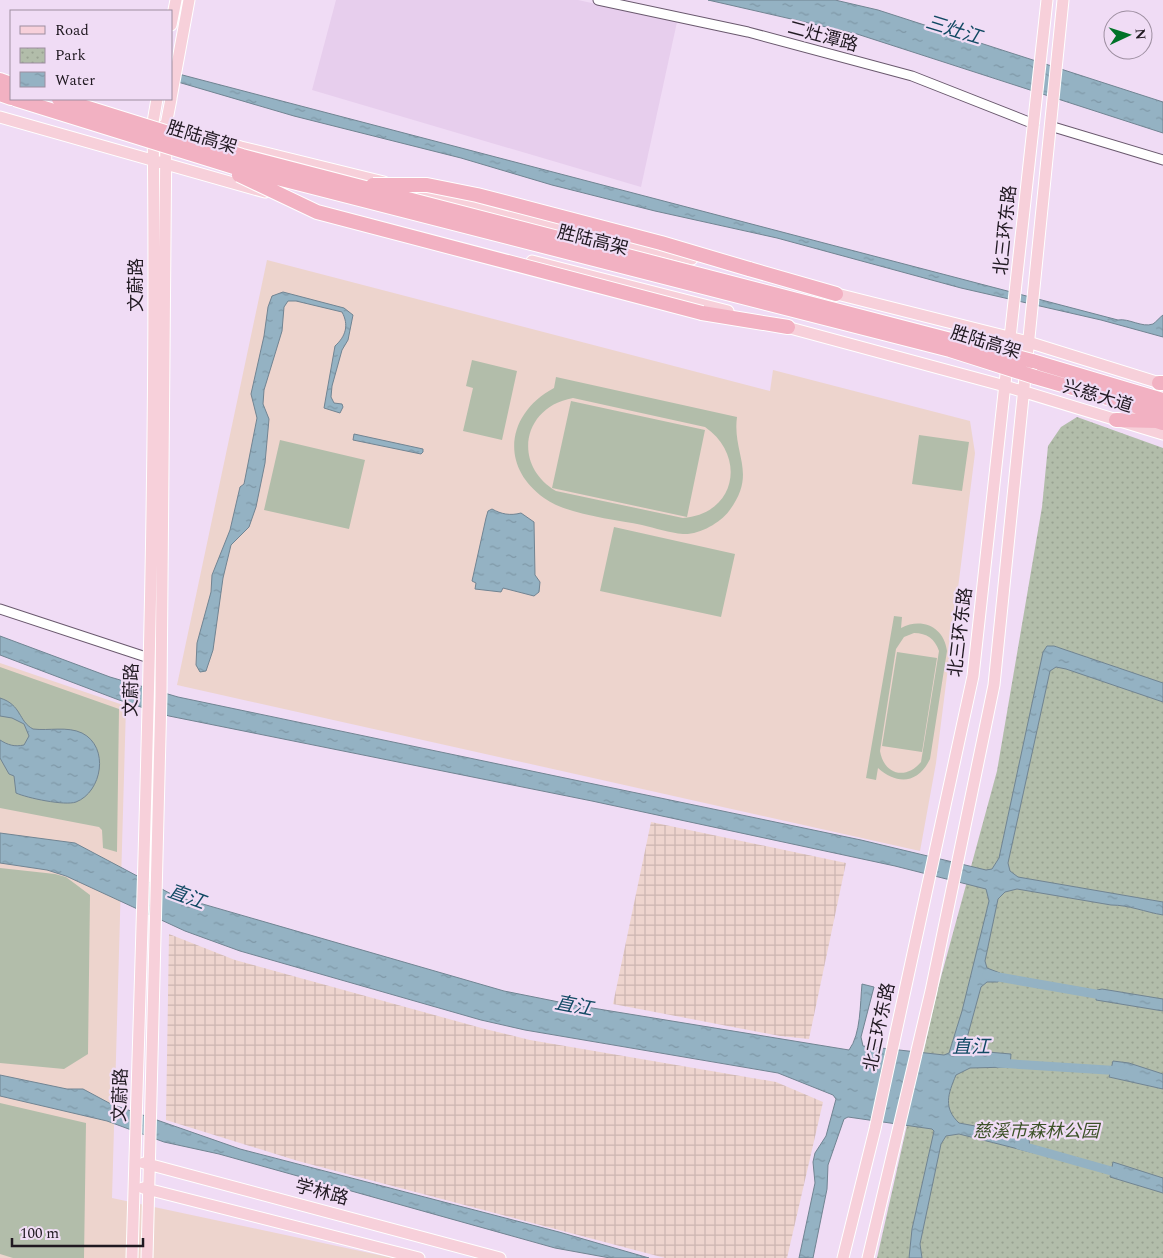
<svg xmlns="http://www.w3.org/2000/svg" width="1163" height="1258" viewBox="0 0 1163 1258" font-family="Spectral,'Noto Sans SC',serif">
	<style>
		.built { fill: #e7ceed }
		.industrial { fill: url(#industrial-grid) }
		.education { fill: #edd4cd }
		.green { fill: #b2bdaa; fill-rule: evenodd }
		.park { fill: url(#park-dots) }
		.water { fill: url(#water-ripples); stroke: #718492 }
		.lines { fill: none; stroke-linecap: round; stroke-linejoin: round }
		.canal { stroke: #94b2c3; stroke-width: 9 }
		.minor-casing { stroke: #6a596e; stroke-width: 11 }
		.major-casing { stroke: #fff; stroke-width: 13 }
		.highway-casing { stroke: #fff; stroke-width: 16 }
		.minor { stroke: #fff; stroke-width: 9 }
		.major { stroke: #f7d0da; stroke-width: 11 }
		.highway { stroke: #f2b1c2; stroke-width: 14 }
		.highway-bridge-casing { stroke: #fff; stroke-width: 16; stroke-linecap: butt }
		.highway-bridge { stroke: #f2b1c2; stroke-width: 14 }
		.labels { text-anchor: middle; stroke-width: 4.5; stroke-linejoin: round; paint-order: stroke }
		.street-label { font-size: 18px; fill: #201921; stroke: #f0dcf5 }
		.park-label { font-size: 18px; font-style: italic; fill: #3c5228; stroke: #f0dcf5 }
		.water-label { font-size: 19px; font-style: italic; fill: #114963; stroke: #f0dcf5 }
	</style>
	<defs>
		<pattern id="industrial-grid" width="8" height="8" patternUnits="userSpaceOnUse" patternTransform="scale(1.25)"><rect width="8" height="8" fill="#eed4ce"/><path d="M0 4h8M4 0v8" fill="none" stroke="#ccb5b1"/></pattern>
		<pattern id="park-dots" width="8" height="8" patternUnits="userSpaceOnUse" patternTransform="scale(1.25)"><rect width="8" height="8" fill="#b2bdaa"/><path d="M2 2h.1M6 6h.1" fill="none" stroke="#99a292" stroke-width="1.8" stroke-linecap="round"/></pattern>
		<pattern id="water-ripples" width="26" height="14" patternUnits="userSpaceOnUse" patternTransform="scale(1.25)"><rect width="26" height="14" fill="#94b2c3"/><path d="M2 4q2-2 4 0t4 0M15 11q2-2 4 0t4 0" fill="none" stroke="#7f98a7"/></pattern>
	</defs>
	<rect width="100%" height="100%" fill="#f0dcf5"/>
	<path class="built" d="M336,0H578L677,22L641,187L312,90Z"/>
	<path class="industrial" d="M651,822L846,863L809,1039L780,1036L613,1004Z
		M169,934L235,960L485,1029L530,1040L776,1082L823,1102L787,1258H665L298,1161L166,1120Z"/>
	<path class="education" d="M267,260L770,391L773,370L970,421L975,453L936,763L920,851L177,685Z
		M0,663L126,706L112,1198L393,1258H0Z"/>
	<path class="green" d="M472,360L517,371L502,440L463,431L473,388L466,386Z
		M556,377L737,417C732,454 758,473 729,511C720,523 699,535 683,534C670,533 655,528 642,525C614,519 567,515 544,498C499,466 507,413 554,388ZM573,398L705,427C747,456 736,514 683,518L556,491C512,465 522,407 573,398Z
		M571,401L705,430L687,517L552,488Z
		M919,435L969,442L962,491L912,484Z
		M280,440L365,460L349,529L264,510Z
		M614,527L735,554L721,617L600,591Z
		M894,616L902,617L901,628C922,617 944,627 947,651L930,759C918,784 897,785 878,768L876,780L866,778ZM914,633C927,633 935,639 939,651L921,762C906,780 884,775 880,751L896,649L904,637Z
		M897,652L937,658L922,752L882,746Z
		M0,667L119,709L117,852L103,848L102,830L99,827L0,808Z
		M0,868L55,874L66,877L90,895L88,1054L64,1069L0,1063Z
		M0,1103L86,1123L84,1258H13L0,1254Z"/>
	<path class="park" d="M1077,417L1163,448V1258H877L938,988L997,771L1042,507L1048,446L1061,427Z"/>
	<path class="water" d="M708,0H835L878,10L1163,102V133L857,34Z
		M171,72L1118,320C1129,318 1142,328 1153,324C1156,322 1160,317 1163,315V337L1101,320L961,288L777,238L655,211L552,185L461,158L294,116L171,80Z
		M283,292L344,308L353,315L348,340L342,350L332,386L331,397L334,403L342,404L343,407L340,413L324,408L335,346C346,336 349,325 342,312L296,301H288L284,307L282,331L264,390L263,404L269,419L265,463L256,507L249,527L231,545L223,578L213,650L206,671L200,672L196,665L197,643L211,592L212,575L230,530L240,487L244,484L257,418L251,394L264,336L268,307L272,296Z
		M354,434L423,449V452L421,454L353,440Z
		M492,509C501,514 510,516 521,513L534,522L535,575L540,582L539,592L534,596L503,588L501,592L475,589L476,583L472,581L486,518L488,511Z
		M0,636L110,677L178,697L861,840L986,870L992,869L999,858L1043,652L1047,646H1054L1163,683V702L1066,669L1056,667L1050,671L1008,863L1010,871L1018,877L1163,902V915C1145,912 1129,905 1111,905L1017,889L1005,892L998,899L985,961L987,968L1000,973L998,982H987L981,987L967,1038L976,1051L1011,1054L1010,1067L970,1068L956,1075C948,1094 943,1108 959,1123L1029,1136L1030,1152L959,1134L946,1136L941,1144L920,1244L922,1258H909L912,1229L934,1131L932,1129L848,1117L844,1119L828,1165L827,1189L813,1258H799L815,1183L813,1162L815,1153L826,1136L836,1099L833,1095L778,1073L525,1030L481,1020L240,951L185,931L66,876L47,870L0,863V833L75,843L175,896L504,991L574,1005L849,1050C861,1034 860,1004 862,984L874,987L861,1037L863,1046L944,1055L949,1053L962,1011L989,901L986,889L895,866L592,801L169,716L119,700L0,655Z
		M0,698C22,705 18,721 33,729C49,731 67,726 82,733C110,747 102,792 76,802C65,806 27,798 16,793L14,776L9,774L0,758V740C8,745 14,747 24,745L29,736L24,724L12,718L0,716Z
		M1102,989L1163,999V1011L1096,1000L1097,990Z
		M1113,1061L1129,1063L1163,1074V1089L1109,1077Z
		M0,1075L67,1089H83L111,1104L240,1149L559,1232L649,1258H610L555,1248L219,1154L164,1142L107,1121L0,1096Z
		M1113,1162L1163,1178V1193L1110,1177Z"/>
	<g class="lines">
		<path class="canal" d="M987,975L1107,996
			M998,1063L1123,1071
			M1019,1145L1122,1174"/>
		<g class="minor-casing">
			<path id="minor" d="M598,0L748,32L912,76L1034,124
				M1050,126L1163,160
				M0,609L149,658"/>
		</g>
		<g class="major-casing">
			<path id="major" d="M171,25L176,0
				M171,98L189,0
				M0,117L265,192
				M164,125L241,147L384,182
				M409,188L692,259
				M532,261L728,311
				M829,292L1028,342L1163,384
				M779,325L1005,386L1163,434
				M144,1163L500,1258
				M143,1188L419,1258
				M132,1258C143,879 158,501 153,122L157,99
				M147,1258L161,696L166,125L171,99
				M843,1258L875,1129L973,676L1047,0
				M868,1258L931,991L994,685L1063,0"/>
		</g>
		<g class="highway-casing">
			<path id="highway" d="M0,80L11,84
				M0,94L11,98
				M749,269L836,294
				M702,313L788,327
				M1032,361L1163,400
				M1035,377L1163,414
				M1159,383H1163
				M1116,420L1157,421L1163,423"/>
		</g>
		<use href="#minor" class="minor"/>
		<use href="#major" class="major"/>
		<use href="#highway" class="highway"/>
		<g class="highway-bridge-casing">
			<path id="highway-bridge" d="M15,99L234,167L950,350L1035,377
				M59,99L242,156L1032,361
				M239,175L317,212L702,313
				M373,185H427L477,195L661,243L749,269"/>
		</g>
		<use href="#highway-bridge" class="highway-bridge"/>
	</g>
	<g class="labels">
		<g class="street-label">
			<text transform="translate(823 36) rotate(15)" y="6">二灶潭路</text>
			<text transform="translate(202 137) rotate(17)" y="6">胜陆高架</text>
			<text transform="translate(1005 230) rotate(-84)" y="6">北三环东路</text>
			<text transform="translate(593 240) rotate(14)" y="6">胜陆高架</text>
			<text transform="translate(136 285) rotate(-90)" y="6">文蔚路</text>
			<text transform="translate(986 342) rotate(17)" y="6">胜陆高架</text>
			<text transform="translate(1098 396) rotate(17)" y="6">兴慈大道</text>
			<text transform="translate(960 632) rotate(-83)" y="6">北三环东路</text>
			<text transform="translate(131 690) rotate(-89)" y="6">文蔚路</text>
			<text transform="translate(879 1027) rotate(-78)" y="6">北三环东路</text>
			<text transform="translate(120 1095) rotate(-88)" y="6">文蔚路</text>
			<text transform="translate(322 1192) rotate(15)" y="6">学林路</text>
		</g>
		<g class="park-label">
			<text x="1036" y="1137">慈溪市森林公园</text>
		</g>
		<g class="water-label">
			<text transform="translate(954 29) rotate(17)" y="7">三灶江</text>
			<text transform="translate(187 896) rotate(20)" y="7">直江</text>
			<text transform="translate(574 1005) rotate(11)" y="7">直江</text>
			<text x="971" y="1053">直江</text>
		</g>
	</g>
	<rect x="10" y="10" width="162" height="90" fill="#f0dcf5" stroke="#9d8ea0"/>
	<rect x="20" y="26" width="25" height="8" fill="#f7d0da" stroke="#9d8ea0"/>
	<text x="55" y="35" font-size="15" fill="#201921">Road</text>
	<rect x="20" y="48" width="25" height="15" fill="url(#park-dots)" stroke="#9d8ea0"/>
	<text x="55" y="60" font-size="15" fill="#201921">Park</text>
	<rect x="20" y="72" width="25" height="15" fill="url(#water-ripples)" stroke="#9d8ea0"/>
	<text x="55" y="85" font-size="15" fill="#201921">Water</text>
	<g transform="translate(1128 35) rotate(86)"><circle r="24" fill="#f0dcf5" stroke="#9d8ea0"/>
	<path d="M0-4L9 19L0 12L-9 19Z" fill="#007328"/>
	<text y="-8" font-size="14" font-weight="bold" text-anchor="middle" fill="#201921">N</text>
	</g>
	<path d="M12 1238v8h131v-8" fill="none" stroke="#201921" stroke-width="2.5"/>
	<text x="20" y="1238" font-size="15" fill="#201921" stroke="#f0dcf5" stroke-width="4" paint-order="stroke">100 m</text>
</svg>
